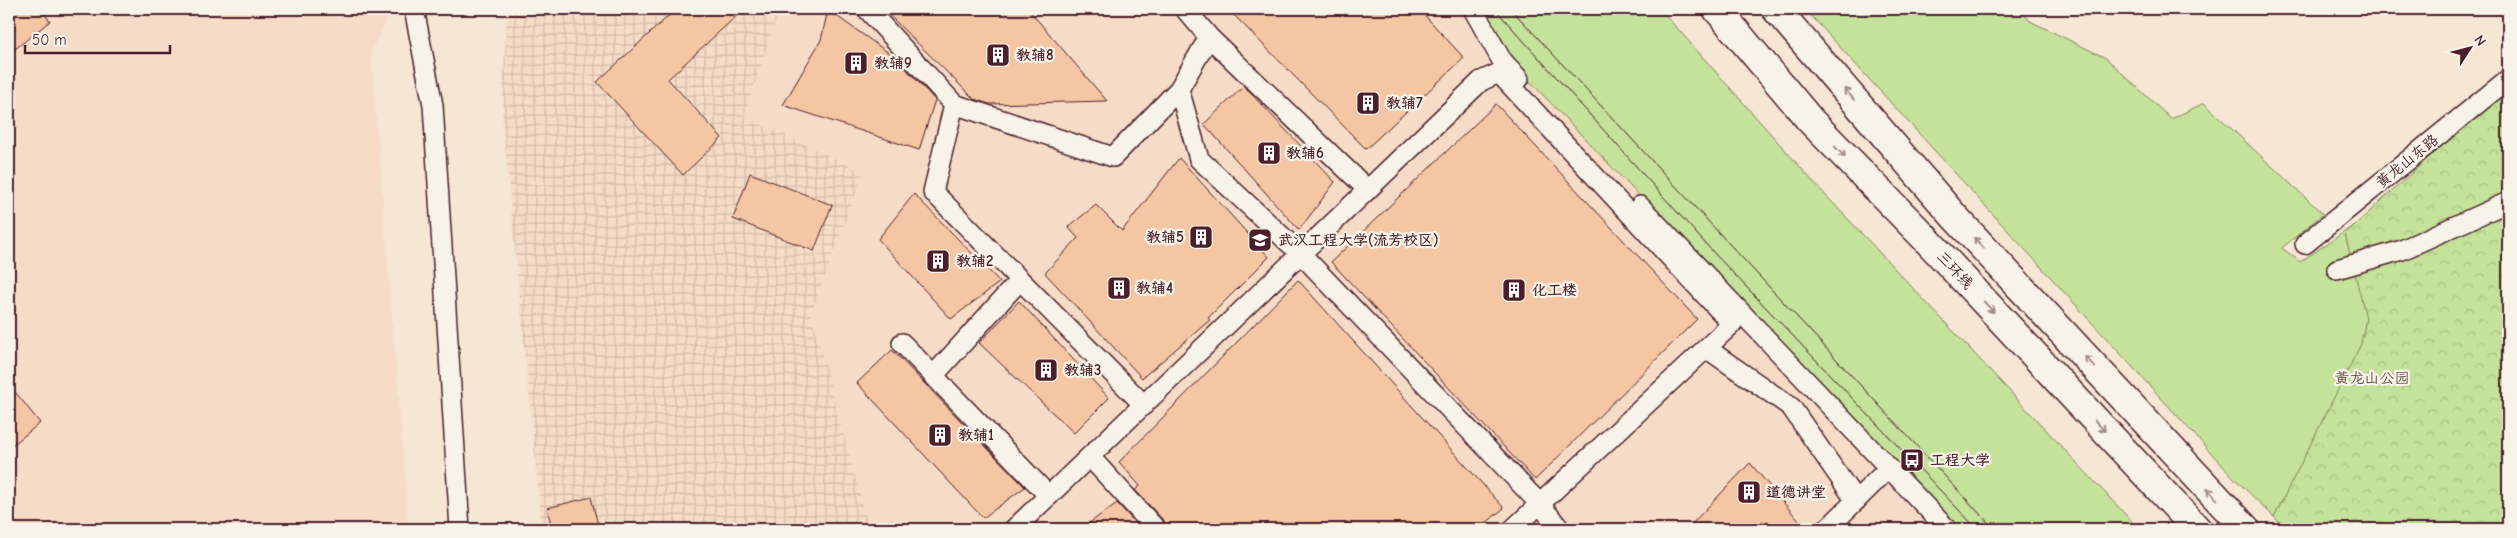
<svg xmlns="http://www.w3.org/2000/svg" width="2517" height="538" viewBox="0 0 2517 538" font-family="'Comic Neue','LXGW WenKai TC',sans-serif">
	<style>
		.built { fill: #f6dcc6 }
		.industrial { fill: url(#industrial-grid) }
		.green { fill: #c4e299; stroke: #878062 }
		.forest { fill: url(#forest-crowns); stroke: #878062 }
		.building { fill: #f5c6a4; stroke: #4a1f2b }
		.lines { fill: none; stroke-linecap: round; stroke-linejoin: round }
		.minor-casing { stroke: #4a1f2b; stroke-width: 22 }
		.highway-casing { stroke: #4a1f2b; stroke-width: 31 }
		.minor { stroke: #f7f3e8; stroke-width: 19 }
		.highway { stroke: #f7f3e8; stroke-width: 28 }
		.tram { stroke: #4a1f2b; stroke-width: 1 }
		.oneway { stroke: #a0898a }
		.labels { text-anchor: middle; stroke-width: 4.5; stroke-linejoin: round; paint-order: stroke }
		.poi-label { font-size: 15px; font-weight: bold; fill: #4a1f2b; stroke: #f7f3e8; text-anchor: start }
		.street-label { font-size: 15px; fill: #4a1f2b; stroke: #f7f3e8 }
		.park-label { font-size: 15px; fill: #685046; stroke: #f7f3e8 }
	</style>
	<defs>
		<pattern id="industrial-grid" width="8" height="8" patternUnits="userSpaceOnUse" patternTransform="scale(1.25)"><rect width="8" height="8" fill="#f6dcc6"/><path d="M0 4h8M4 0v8" fill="none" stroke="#d4bcaa"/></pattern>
		<pattern id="forest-crowns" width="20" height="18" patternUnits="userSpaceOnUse" patternTransform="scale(1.25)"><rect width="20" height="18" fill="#c4e299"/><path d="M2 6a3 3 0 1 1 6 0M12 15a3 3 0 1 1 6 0" fill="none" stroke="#aac184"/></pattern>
	</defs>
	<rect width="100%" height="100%" fill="#f6e6d4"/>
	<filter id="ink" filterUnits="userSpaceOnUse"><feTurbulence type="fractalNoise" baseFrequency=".02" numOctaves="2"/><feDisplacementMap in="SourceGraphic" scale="10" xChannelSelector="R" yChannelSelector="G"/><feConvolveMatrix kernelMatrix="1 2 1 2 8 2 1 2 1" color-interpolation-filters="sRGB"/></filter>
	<g filter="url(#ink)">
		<path class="built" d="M9,9H393L371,50L409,529H9Z
			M780,9H1461L1957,529H869L811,313L864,172L744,116Z"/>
		<path class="industrial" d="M507,9H780L744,116L864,172L811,313L869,529H542L502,115Z"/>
		<path class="green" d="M1461,9H1660L1817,186L2139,529H1957Z
			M1805,9H2020L2030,21L2106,58L2171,119L2204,103L2323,214L2282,248L2300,262L2447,162L2508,529L2288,490L2274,517L2235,479Z"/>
		<path class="forest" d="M2508,91V529H2286L2274,517L2361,344L2366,318L2345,234L2437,150Z"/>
		<path class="building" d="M9,9H41L50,21L9,54Z
			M676,9H744L668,79L722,138L683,175L597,82Z
			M883,9H1028L1107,101L989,104L974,99Z
			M1228,9H1419L1464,58L1366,149Z
			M828,10L896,58L935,100L919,150L783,105L821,40Z
			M1244,86L1335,182L1299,230L1204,124Z
			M1496,104L1697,319L1535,480L1331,262Z
			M1179,158L1269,257L1208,318L1210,320L1142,378L1045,273L1078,238L1068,227L1096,205L1122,231Z
			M750,173L832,205L814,251L733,219Z
			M914,194L1000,282L951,319L878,239Z
			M1298,280L1504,508L1479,529H1167L1164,521L1135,490L1140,486L1119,462Z
			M1019,301L1109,398L1074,433L979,343Z
			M892,350L1025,487L983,518L857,383Z
			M9,384L40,423L9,448Z
			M1750,463L1806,529H1687Z
			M591,497L599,529H552L547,508Z
			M1117,503L1141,529H1081Z"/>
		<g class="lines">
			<g class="minor-casing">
				<path id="minor" d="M414,9L433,105L460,529
					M867,9L954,104L1113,157L1179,89L1209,37
					M1185,9L1209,37L1368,190
					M1473,9L1501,59L1519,79
					M1179,89L1199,159L1301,254L1540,504L1560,529
					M954,104L933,192L1144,405
					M1640,206L1947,529
					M2305,244L2508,79
					M2337,269L2402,250L2508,202
					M902,343L1049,496
					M1706,348L1791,407L1856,501
					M933,376L1020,280
					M1090,457L1156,529
					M1014,529L1481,81L1499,73L1732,324L1513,529
					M1827,529L1889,468"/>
			</g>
			<g class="highway-casing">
				<path id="highway" d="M1717,9L1810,120L1925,238L2197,529
					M1776,9L1953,215L2246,529"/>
			</g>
			<use href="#minor" class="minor"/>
			<use href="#highway" class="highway"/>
			<path class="tram" d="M1495,9L1713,252L1977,529
				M1511,9L1994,529"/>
		</g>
		<defs><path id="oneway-shaft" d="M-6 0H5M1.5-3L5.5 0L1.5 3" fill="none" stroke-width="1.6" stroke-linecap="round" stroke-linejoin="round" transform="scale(1.25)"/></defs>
		<g class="oneway">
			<use href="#oneway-shaft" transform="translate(1849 94) rotate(-131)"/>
			<use href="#oneway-shaft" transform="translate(1840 152) rotate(46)"/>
			<use href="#oneway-shaft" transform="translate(1979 243) rotate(-133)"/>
			<use href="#oneway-shaft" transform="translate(1989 307) rotate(47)"/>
			<use href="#oneway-shaft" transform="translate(2090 362) rotate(-133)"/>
			<use href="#oneway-shaft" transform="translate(2100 426) rotate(47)"/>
			<use href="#oneway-shaft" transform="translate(2212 494) rotate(-133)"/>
		</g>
	</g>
	<defs>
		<g id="building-square" transform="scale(1.25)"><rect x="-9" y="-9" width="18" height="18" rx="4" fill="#4a1f2b" stroke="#f7f3e8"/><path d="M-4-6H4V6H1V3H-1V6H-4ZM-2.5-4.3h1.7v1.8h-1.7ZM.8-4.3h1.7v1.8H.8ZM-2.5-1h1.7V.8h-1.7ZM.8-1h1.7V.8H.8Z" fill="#fff"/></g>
		<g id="university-square" transform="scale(1.25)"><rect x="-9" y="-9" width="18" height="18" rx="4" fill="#4a1f2b" stroke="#f7f3e8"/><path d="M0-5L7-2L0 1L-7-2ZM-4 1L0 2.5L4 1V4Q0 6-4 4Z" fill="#fff"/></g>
		<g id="bus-square" transform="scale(1.25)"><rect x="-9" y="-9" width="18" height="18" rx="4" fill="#4a1f2b" stroke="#f7f3e8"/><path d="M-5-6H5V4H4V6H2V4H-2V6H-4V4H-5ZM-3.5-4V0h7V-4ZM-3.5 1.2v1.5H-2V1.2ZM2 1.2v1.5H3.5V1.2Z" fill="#fff"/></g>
	</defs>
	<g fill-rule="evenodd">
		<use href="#building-square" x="998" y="55"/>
		<use href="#building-square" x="856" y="63"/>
		<use href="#building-square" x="1368" y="103"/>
		<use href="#building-square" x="1269" y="153"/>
		<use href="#building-square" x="1201" y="237"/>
		<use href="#university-square" x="1260" y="240"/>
		<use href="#building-square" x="938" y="261"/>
		<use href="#building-square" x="1119" y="288"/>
		<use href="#building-square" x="1514" y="290"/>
		<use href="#building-square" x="1046" y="370"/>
		<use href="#building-square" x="940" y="435"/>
		<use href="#bus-square" x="1912" y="460"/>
		<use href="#building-square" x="1749" y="492"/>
	</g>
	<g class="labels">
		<g class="poi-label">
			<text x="1016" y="60">教辅8</text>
			<text x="874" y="68">教辅9</text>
			<text x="1386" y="108">教辅7</text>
			<text x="1286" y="158">教辅6</text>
			<text x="1184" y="242" text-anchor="end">教辅5</text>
			<text x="1278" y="245">武汉工程大学(流芳校区)</text>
			<text x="956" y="266">教辅2</text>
			<text x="1136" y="293">教辅4</text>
			<text x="1532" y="295">化工楼</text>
			<text x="1064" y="375">教辅3</text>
			<text x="958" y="440">教辅1</text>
			<text x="1930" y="465">工程大学</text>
			<text x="1766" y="497">道德讲堂</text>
		</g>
		<g class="street-label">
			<text transform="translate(2407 161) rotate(-39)" y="5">黄龙山东路</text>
			<text transform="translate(1955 270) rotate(47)" y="5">三环线</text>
		</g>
		<g class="park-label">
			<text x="2372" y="383">黄龙山公园</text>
		</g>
	</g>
	<rect width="2517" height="538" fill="none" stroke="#f7f3e8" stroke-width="30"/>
	<rect x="15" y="15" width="2487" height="508" fill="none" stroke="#4a1f2b" stroke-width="2" filter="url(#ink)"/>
	<g transform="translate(2470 48) rotate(54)" stroke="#f7f3e8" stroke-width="4" paint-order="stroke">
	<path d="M0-4L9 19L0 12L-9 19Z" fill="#4a1f2b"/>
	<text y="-8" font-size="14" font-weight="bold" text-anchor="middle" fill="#4a1f2b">N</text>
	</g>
	<path d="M25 45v8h145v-8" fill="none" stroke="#4a1f2b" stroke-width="2.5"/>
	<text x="32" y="45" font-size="15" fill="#4a1f2b" stroke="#f7f3e8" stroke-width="4" paint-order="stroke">50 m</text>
</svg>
